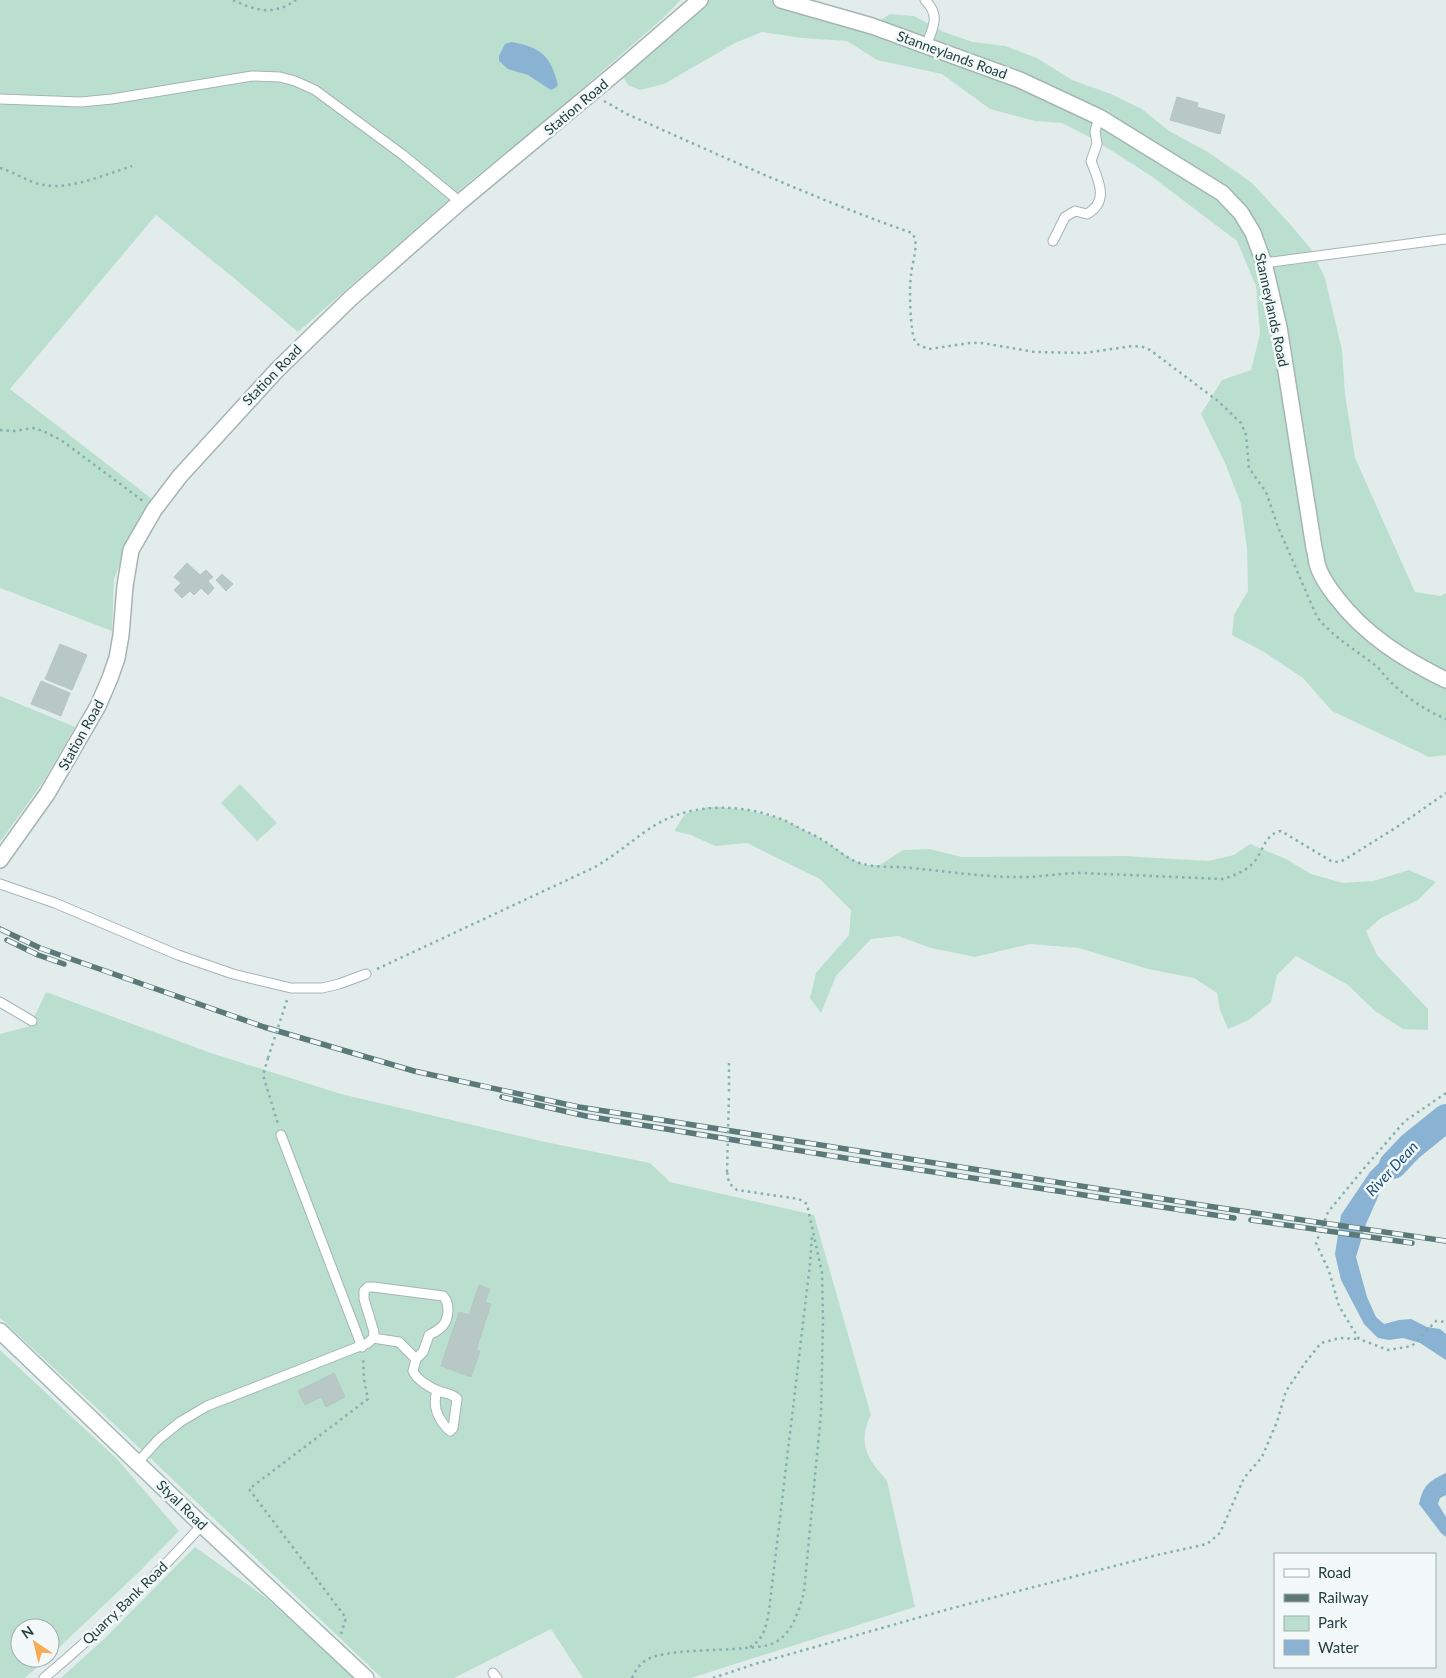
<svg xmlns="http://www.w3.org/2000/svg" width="1446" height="1678" viewBox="0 0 1446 1678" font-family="Lato,sans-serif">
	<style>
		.green { fill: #bbdfcf }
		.water { fill: #89b2d3 }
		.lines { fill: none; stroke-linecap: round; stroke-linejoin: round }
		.river { stroke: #89b2d3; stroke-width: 28 }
		.building { fill: #b7c8c5; stroke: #b4c7c4 }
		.service-casing { stroke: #a4b5b4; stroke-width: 11 }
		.tertiary-casing { stroke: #a4b5b4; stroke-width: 18 }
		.secondary-casing { stroke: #a0b9b7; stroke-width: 18 }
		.path { stroke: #82b1b0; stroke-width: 2.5; stroke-dasharray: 2.5 4; stroke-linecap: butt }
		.service { stroke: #fff; stroke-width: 9 }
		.tertiary { stroke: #fff; stroke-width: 15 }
		.secondary { stroke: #fff; stroke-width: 15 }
		.rail-casing { stroke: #5c797a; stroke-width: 5.5 }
		.rail { stroke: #f3f9f8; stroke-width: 4; stroke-dasharray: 11; stroke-linecap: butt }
		.path-bridge { stroke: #82b1b0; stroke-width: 2.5; stroke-dasharray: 2.5 4; stroke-linecap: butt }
		.labels { text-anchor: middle; stroke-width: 5; stroke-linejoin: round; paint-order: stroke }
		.street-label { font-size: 14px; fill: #213e3f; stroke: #f3f9f8 }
		.water-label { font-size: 15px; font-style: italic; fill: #194f7d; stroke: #f3f9f8 }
	</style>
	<rect width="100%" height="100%" fill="#e2edeb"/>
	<path class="green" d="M0,0H681L662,19L537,128L469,182L298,332L235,279L156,215L10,389L152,499L135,526L114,579L112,631L0,588Z
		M700,0H774L872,26L890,14L914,16L944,32L973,42L1005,46L1037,58L1072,80L1111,94L1142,109L1169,131L1208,152L1252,183L1290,224L1311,249L1325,278L1342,350L1345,394L1355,458L1415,592L1441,596L1446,593V755L1429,757L1332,711L1303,678L1264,652L1232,635L1234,615L1248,591L1247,549L1241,504L1225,463L1201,414L1222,380L1251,370L1260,334L1256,286L1237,241L1151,176L1095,140L1062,123L1035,121L990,109L942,74L877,60L847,41L802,38L762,32L735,43L664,84L640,90L628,85L619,70Z
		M0,696L75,727L43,782L0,842Z
		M240,784L277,823L257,841L221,803Z
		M708,807H719L746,810L782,819L821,839L853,860L865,865H880L903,850L929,849L962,857L1124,856L1208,861L1234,855L1250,844L1286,859L1311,874L1343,883L1373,881L1409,870L1436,882L1418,900L1381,918L1366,931L1377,955L1428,1009V1030L1403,1029L1375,1011L1348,985L1296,956L1277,975L1271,1002L1249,1020L1228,1029L1220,1010L1217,993L1194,978L1148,969L1079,948L1030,944L975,957L931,948L898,936L871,939L836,976L821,1013L810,998L816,973L849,935L851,910L820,879L747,843L715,846L691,835L674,831L685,814Z
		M46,992L211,1053L341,1094L545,1142L650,1163L670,1182L814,1215L871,1415C862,1431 862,1449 874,1465C878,1471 883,1475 887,1481L915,1607L691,1678H583L551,1629L454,1678H382L146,1454L0,1318V1034L30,1026Z
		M0,1350L117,1459L179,1531L139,1572L50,1656V1628H20V1658H48L25,1678H0Z
		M195,1547L265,1597L354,1678H61L105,1638Z"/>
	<path class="water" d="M511,42C541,47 551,56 558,85L555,88L551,90L528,75L508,69L499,61V56L505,44Z
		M1412,1130L1428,1147L1382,1188L1366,1224L1356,1257L1367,1297L1376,1317L1384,1324L1399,1320L1411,1319L1427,1327L1440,1329L1446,1334V1360L1420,1343L1403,1338L1389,1340L1378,1338L1364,1324L1341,1280L1335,1254L1341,1215L1370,1172Z
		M1446,1473V1495L1440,1498L1438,1504L1446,1517V1537L1441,1533L1419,1504C1424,1484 1428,1482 1446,1473Z"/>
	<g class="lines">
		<path class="river" d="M1393,1165L1410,1147L1446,1118"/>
	</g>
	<path class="building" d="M1177,97L1198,103L1197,107L1225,115L1220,134L1170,120Z
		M187,563L200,575L206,570L213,577L208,581L214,588L208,595L201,588L194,595L190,591L182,598L174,590L181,583L174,577Z
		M222,574L233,584L226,591L216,580Z
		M60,644L87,655L72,690L45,679Z
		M41,681L70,693L61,716L31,704Z
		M479,1285L490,1289L485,1302L491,1304L476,1350L480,1351L471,1377L441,1366L459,1312L469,1315Z
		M334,1373L345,1397L326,1407L321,1397L305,1405L298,1391Z"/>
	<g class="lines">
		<g class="service-casing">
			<path id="service" d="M925,0C941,16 933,27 926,46
				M0,99L81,102L112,99L252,76L280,77L295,81L315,90L403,155L453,196L459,203
				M1053,241L1065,217L1075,211L1087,214C1110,201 1098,180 1091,161L1097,144L1095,131L1099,117
				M1264,263L1446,239
				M0,884L55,903L178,955L233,974L291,988H322L339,984L366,974
				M0,1002L32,1021
				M281,1135L362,1347
				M416,1359L413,1371C417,1380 430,1388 439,1391C446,1394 452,1393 457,1399L453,1428L450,1431C438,1420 432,1406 437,1391
				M138,1462L159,1439L180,1422L207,1406L368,1343L373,1338L374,1332L364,1299V1291L368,1287H373L443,1296C451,1304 449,1323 439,1329C436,1332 432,1333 429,1335L423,1352L416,1359L399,1342L373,1338
				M493,1673L497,1678
				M44,1678C100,1631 153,1579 202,1525"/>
		</g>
		<g class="tertiary-casing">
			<path id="tertiary" d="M781,0L872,26L1020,80L1099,117L1222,193L1241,213L1253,233L1264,263L1279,327L1314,548C1316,554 1316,561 1318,567C1322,578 1329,588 1336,597C1365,635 1403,659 1446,680
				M0,860L47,794L98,706L110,678L117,658L121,635L125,586L131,550L154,510L180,476L277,370L351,298L459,203L619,70L700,0"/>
		</g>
		<g class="secondary-casing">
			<path id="secondary" d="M0,1331L202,1525L366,1678"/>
		</g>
		<path class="path" d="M233,0C257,11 273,16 296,0
			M604,101L627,114C721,156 815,199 912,233C920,243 912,262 911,275C909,287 910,331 915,341C918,346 924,347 929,349L970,343H982L1035,352L1084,353L1133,346L1143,347L1150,350L1218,401L1241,423L1246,435L1249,468L1266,492L1278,527L1317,617C1334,638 1356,650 1376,666C1381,670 1384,676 1389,680C1404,696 1426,711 1446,719
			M0,168C15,172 29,183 44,185C70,190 107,174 132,166
			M0,430L14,431L33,428L43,431L61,440L143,501
			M377,969L593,868C615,856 632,840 652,827C692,801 748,803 790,823C800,829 811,833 821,839C835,847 847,860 863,864C878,868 896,866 912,868C951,872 990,878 1029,877C1047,876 1064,873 1082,873L1222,879C1233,876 1245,872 1253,863C1263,853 1264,834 1281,831L1331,861L1338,862L1344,860L1397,827L1446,793
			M268,1058L263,1075L278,1124
			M729,1063V1095
			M1446,1093L1405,1121L1366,1166L1328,1212L1316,1243L1329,1271L1339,1306L1359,1339L1388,1350L1412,1346L1436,1321L1446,1322
			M341,1634L346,1618L249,1489L368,1399L364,1380L363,1358
			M750,1647C764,1639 766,1627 769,1611L810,1264L812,1235
			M632,1678C635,1671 639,1665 646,1660C665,1649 721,1651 745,1648C755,1647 767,1647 776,1642C793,1632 799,1610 804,1592L821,1413L823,1319L822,1273L807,1204L799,1199L737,1190L729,1183L727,1172
			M713,1678L755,1664L949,1609L1157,1555L1207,1544L1220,1533L1244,1478L1262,1457L1277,1422L1286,1391L1305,1363L1321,1343L1340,1338L1359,1339"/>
		<use href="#service" class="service"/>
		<use href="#tertiary" class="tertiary"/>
		<use href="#secondary" class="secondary"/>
		<g class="rail-casing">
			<path id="rail" d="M0,929L40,948L264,1027L414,1071L579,1107L1214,1207L1446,1241
				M7,940L38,955L64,964
				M502,1097L586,1116L888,1165L1234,1218
				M1251,1220L1412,1243"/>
		</g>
		<use href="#rail" class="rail"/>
		<path class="path-bridge" d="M268,1058L287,1000
			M727,1172L729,1095"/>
	</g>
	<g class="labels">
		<g class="street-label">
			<text transform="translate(952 55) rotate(20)" y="5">Stanneylands Road</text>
			<text transform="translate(576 107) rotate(-40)" y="5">Station Road</text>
			<text transform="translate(1272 310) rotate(78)" y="5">Stanneylands Road</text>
			<text transform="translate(272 375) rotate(-46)" y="5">Station Road</text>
			<text transform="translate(81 735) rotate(-61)" y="5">Station Road</text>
			<text transform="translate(182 1505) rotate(44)" y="5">Styal Road</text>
			<text transform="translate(125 1603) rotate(-44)" y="5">Quarry Bank Road</text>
		</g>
		<g class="water-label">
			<text transform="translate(1392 1169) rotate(-47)" y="5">River Dean</text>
		</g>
	</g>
	<rect x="1274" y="1553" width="162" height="115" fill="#f3f9f8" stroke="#9faeae"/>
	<rect x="1284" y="1569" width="25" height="8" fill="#ffffff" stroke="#9faeae"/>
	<text x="1318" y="1578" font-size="15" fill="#213e3f">Road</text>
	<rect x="1284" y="1594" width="25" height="8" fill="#5c797a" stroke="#9faeae"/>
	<text x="1318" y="1603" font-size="15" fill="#213e3f">Railway</text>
	<rect x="1284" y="1616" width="25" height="15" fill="#bbdfcf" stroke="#9faeae"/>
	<text x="1318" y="1628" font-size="15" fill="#213e3f">Park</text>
	<rect x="1284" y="1640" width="25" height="15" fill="#89b2d3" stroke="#9faeae"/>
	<text x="1318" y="1653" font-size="15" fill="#213e3f">Water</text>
	<g transform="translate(35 1643) rotate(325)"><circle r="24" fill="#f3f9f8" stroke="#9faeae"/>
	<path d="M0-4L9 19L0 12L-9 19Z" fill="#f6ac57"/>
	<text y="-8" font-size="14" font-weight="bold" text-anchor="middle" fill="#213e3f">N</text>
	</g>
</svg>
